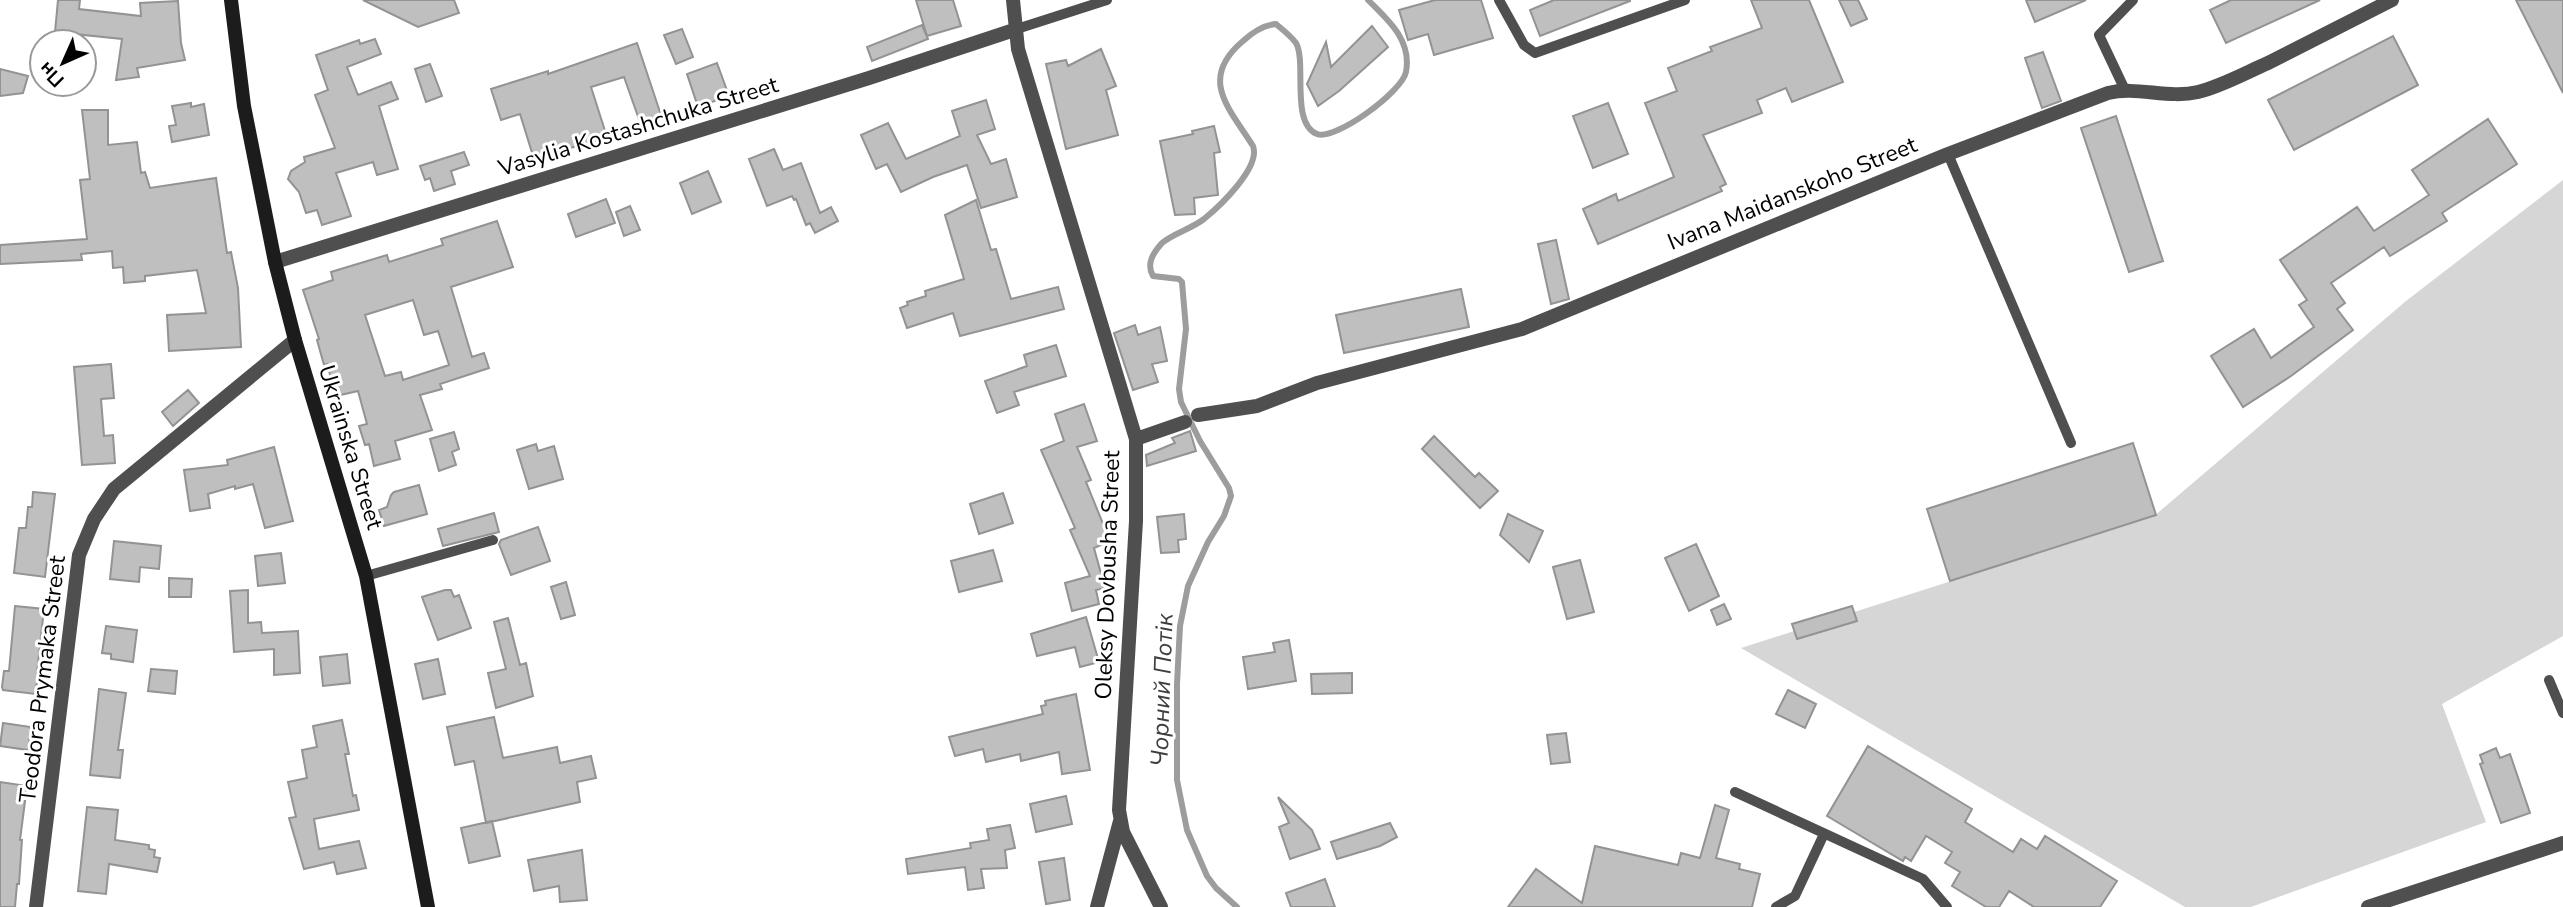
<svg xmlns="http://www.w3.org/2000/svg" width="2563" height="907" viewBox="0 0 2563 907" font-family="'Nunito Sans',sans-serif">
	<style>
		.green { fill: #d6d6d6 }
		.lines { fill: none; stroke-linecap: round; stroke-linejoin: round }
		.stream { stroke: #9d9d9d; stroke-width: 6 }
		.building { fill: #bfbfbf; stroke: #939393; stroke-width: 2; fill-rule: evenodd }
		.lane { stroke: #4f4f4f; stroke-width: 10 }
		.street { stroke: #4f4f4f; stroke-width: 14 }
		.secondary { stroke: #1c1c1c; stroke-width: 14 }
		.labels { text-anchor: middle; stroke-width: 6; stroke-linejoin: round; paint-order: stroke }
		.street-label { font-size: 23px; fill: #000; stroke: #fff }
		.water-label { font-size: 24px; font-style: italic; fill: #3e3e3e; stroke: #fff }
	</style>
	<rect width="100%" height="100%" fill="#fff"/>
	<path class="green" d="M2563,180V636L2442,704L2486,822L2251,907H2185L1741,648L2153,517L2406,301Z"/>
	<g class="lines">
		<path class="stream" d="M1237,907L1216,888L1207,876L1187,830L1177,780V684L1180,626L1188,586L1208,542L1224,516L1231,496L1229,488L1200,441L1181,402L1179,389L1186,329L1182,282L1179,279L1153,276C1146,264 1153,253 1162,243C1174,233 1191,229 1204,219C1220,206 1261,167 1253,146C1229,108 1198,79 1243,41C1253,32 1263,25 1276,24C1283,30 1291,36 1296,43C1307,62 1290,123 1317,134C1335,141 1402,92 1406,72C1412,40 1388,20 1368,0"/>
	</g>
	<path class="building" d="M58,0H80L79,9L141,16L140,3L178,1L181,43L185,60L137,68L139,77L116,80L122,39L55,32Z
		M363,0H454L459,13L418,27Z
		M916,0H953L961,26L927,36Z
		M1435,0H1481L1493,38L1434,55L1428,34L1408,40L1399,10Z
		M1554,0H1630V1L1540,36L1530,10Z
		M1751,0H1809L1843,82L1792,102L1786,88L1757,100L1762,113L1703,135L1726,184L1720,187L1722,191L1598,244L1583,209L1616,194L1618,201L1674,177L1645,103L1677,91L1668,68L1712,51L1710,47L1762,28Z
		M1839,0H1858L1867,19L1851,26Z
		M2026,0H2086L2035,22Z
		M2231,0H2320L2226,43L2210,10Z
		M2516,0H2563V93Z
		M922,25L928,39L872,61L867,47Z
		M1372,26L1388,47L1339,91L1318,106L1307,84L1326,42L1331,67Z
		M682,29L693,57L676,64L664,35Z
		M2393,36L2418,85L2294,150L2268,100Z
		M375,39L381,54L347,67L358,95L391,82L398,99L379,106L398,169L377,175L373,162L336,173L351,216L322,225L317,210L306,213L299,192L288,179L291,171L305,162L304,157L335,148L315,95L328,90L316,55L359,40L360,44Z
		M637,43L662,118L641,125L624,77L591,87L607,137L534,159L520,114L501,120L491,89L548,71V74Z
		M1101,49L1116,86L1106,90L1118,135L1066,149L1046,64L1066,60L1068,66Z
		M2043,52L2061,101L2042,108L2025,58Z
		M717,63L729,96L698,107L687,74Z
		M430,64L442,96L426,102L415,69Z
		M0,69L28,76L23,93L0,96Z
		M986,100L995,129L977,135L991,164L1006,159L1017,197L981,208L967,165L933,177L901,192L887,164L876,169L861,135L888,123L906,159L960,136L952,111Z
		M191,103V107L204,104L209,135L172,142L169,126L176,125L172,106Z
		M1608,103L1628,154L1593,168L1573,116Z
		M82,110H108V145L137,142L141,173L145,172L150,188L216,178L227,253L231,252L238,288L241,347L169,351L167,315L206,313L197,270L145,276V281L124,283L123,267L113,268L112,251L81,254L82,260L0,264V245L87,239L80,180L90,179Z
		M2116,116L2163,261L2129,272L2081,128Z
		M2488,119L2517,164L2442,213L2447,221L2390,256L2384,247L2331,283L2345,303L2337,309L2353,330L2291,376L2243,407L2211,356L2254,329L2271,358L2314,327L2299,305L2307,300L2280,260L2357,207L2374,231L2429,195L2412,170Z
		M1214,126L1220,152L1214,153L1218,195L1194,198L1195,214L1175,215L1160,141L1193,134L1192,131Z
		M774,149L783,170L801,163L820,213L831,207L838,221L815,233L810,223L806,225L796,199L794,200L792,196L767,206L749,159Z
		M464,152L469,165L451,171L455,184L434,191L430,178L425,180L420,166Z
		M708,171L721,202L692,214L680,183Z
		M606,199L615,223L576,237L568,214Z
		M976,200L991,250L996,249L1011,299L1058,287L1064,309L960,336L953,313L907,328L900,308L908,305L907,302L926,296L925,291L964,279L945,215Z
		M630,206L640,230L624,236L616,212Z
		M497,221L513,267L451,287L472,357L484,353L489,368L440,384L442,389L420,395L432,430L395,441L400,459L374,466L369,444L365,445L359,426L367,424L358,391L336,396L327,364L324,365L317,340L319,339L303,290L333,280L331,272L387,255L389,262L443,245L441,239ZM413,300L424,335L438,331L449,365L403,380L401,372L385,376L365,315Z
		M1556,240L1569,299L1551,304L1538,244Z
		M1461,289L1469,327L1344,353L1336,315Z
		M1135,325L1138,335L1160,327L1167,361L1152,364L1158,382L1133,390L1114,333Z
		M1056,345L1066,376L1014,392L1019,405L997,413L985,381L1027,366L1024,355Z
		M111,364L114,398L101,399L104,436L113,435L115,463L82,465L74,367Z
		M188,390L199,403L173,426L162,412Z
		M1084,404L1097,441L1077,447L1091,480L1086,482L1110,541L1094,548L1105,588L1096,590L1099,604L1072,611L1065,583L1090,576L1070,530L1075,528L1041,450L1064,441L1055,414Z
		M1190,431L1196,451L1147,466L1146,455L1175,443L1172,438Z
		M454,432L459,449L452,452L456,465L439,471L430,439Z
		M1434,436L1475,477L1479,473L1498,491L1480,508L1422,449Z
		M2133,443L2156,515L1950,581L1927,509Z
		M536,444L538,451L554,446L563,479L529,489L517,450Z
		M274,447L293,521L265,528L253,484L235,489V486L208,494L210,508L190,511L184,470L228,465L227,460Z
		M419,485L427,514L384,526L379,510L387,507L391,495L394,492Z
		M33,492L55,494L45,577L14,573L19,528H26L28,507H32Z
		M1003,493L1013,523L979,534L970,504Z
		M494,513L499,532L443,546L438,529Z
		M1184,514L1186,539L1178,540L1179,552L1161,553L1157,517Z
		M1508,514L1543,531L1529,562L1500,535Z
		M538,527L550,561L511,575L499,544L501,540Z
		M114,541L161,546L159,569L140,567L139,582L110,579Z
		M1696,544L1719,596L1689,611L1665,558Z
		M993,550L1002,581L959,592L951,561Z
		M281,553L285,583L258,586L255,556Z
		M1580,560L1594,612L1567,619L1553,567Z
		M169,578L192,579L191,597H169Z
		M566,582L575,615L561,619L551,587Z
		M248,590V623L261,622L262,633L298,631L300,673L274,675V649L234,652L230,591Z
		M445,590H451L454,597L459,595L471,628L438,640L422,597Z
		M1724,604L1731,619L1717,625L1711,610Z
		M15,606L44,609L37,673L42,680L36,685L35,694L3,690L2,687L4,671H9Z
		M1852,606L1857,621L1797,639L1792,624Z
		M1086,617L1099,662L1080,667L1075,647L1037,656L1031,634Z
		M508,618L520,665L526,663L533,696L496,708L488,673L506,669L494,622Z
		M106,626L137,630L133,662L111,659V654L102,653Z
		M1289,640L1296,681L1248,689L1243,657L1275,652L1273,643Z
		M347,654L350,683L323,686L320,657Z
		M438,659L445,694L423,699L415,664Z
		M151,669L177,671L175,694L148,691Z
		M1352,673V693L1312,694L1311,674Z
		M99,689L126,693L118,750H123L120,778L90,775Z
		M1788,690L1816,704L1805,728L1776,714Z
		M1076,694L1090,770L1062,774L1059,752L1021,761L1020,754L986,762L983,749L955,756L949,737L1043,714L1041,706L1046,705L1045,701Z
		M494,717L503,758L557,747L560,763L591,756L596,778L577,782L580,802L486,823L474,761L455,765L447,727Z
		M342,720L349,754H345L353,796L356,795L359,810L314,819L319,849L359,841L366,868L337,874L334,862L304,869L289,818L296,817L288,782L307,778L302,750L317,747L313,726Z
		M3,723L31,727L28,750L0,746Z
		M1566,733L1570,762L1551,764L1547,735Z
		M1868,746L1972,809L1965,822L2013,852L2021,839L2037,849L2045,836L2117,881L2100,907H2034L2009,891L1999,907H1986L1952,886L1960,872L1945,863L1952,852L1926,836L1911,861L1905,857L1903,861L1827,816Z
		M2496,748L2500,758L2510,754L2530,813L2501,823L2480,764L2483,763L2480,755Z
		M0,782L27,786L20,840H22L19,884H17L15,907H0Z
		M1066,796L1072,824L1036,832L1030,804Z
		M1278,797L1312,830L1320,849L1290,859L1279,827L1289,823Z
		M1715,805L1729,810L1716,858L1740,864L1739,869L1760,874L1752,907H1508L1536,869L1582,903L1595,846L1678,865L1681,853L1700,858Z
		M87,807L118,810L115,840L149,845V849L155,850L154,857L160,858L157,872L109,864L106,894L78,891Z
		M492,821L500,856L469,863L461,828Z
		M1390,823L1397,837L1380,846L1337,859L1331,842Z
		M1010,825L1015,848L1005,850L1007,868L981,869L984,888L968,890L965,867L908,874L906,859L971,848L970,843L989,840L987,829Z
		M582,850L587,900L560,902L559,886L534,891L528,860Z
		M1064,858L1070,900L1046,904L1039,862Z
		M1325,879L1335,907H1291L1286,893Z"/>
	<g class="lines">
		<path class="lane" d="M1499,0L1524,45L1535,53L1685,0
			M1014,30L1107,0
			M2125,90L2099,35L2133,0
			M1948,154L2071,443
			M366,576L493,540
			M2549,680L2563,713
			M1735,792L1923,879L1947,907
			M1776,907L1795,896L1824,834"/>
		<path class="street" d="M1013,0L1018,49L1136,439V521L1119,810L1123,832L1161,907
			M275,262L869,78L1014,30
			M1198,415L1257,406L1317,383L1522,329L1948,154L2108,93C2137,86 2168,99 2198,92C2222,86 2245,73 2268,63C2309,42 2351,21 2392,0
			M1136,439L1185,422
			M36,907L79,555L94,519L114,489L295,340
			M1097,907L1120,821
			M2368,907L2563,843"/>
		<path class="secondary" d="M231,0L244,106L275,262L295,340L366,576L428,907"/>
	</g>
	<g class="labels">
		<g class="street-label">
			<text transform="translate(638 126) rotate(-17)" y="8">Vasylia Kostashchuka Street</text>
			<text transform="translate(1792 193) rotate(-22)" y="8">Ivana Maidanskoho Street</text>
			<text transform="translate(351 447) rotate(73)" y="8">Ukrainska Street</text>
			<text transform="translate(1107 575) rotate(-88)" y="8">Oleksy Dovbusha Street</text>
			<text transform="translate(42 679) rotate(-83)" y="8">Teodora Prymaka Street</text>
		</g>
		<g class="water-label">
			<text transform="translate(1162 690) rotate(-88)" y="8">Чорний Потік</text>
		</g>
	</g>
	<g transform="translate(63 63) rotate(225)"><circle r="33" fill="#ffffff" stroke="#999999" stroke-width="2"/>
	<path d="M0-5L12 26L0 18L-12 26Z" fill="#000000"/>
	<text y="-10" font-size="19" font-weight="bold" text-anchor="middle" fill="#000000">Пн</text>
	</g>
</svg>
